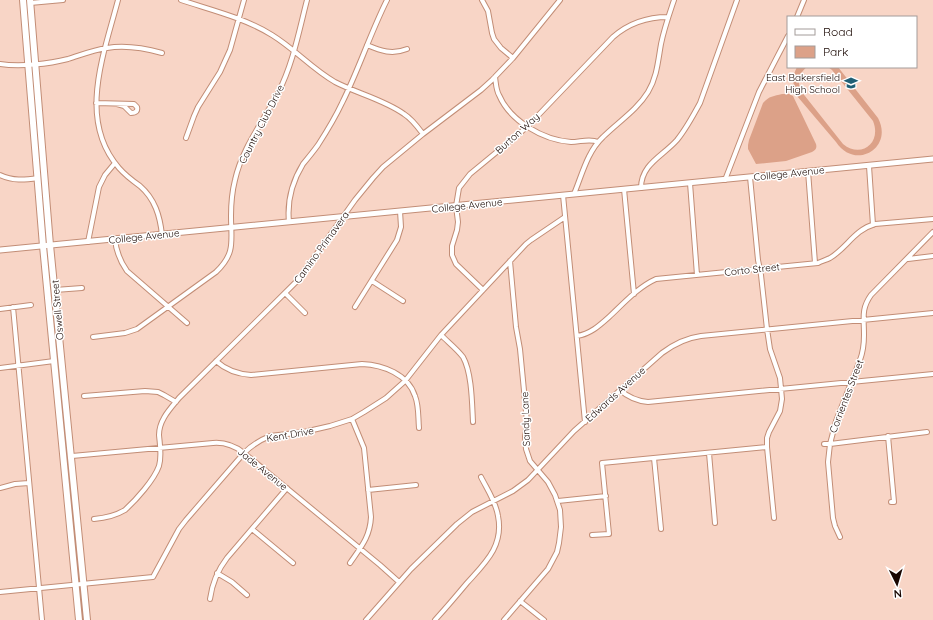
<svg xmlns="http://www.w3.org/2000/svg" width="933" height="620" viewBox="0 0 933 620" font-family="Quicksand,sans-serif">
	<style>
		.park { fill: #dca188 }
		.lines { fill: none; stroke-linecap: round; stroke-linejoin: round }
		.minor-casing { stroke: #c28d76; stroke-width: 6 }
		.tertiary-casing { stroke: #c28d76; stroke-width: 7 }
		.secondary-casing { stroke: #c28d76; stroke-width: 8 }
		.minor { stroke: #fff; stroke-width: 4 }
		.tertiary { stroke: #fff; stroke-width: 5 }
		.secondary { stroke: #fff; stroke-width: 6 }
		.labels { text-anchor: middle; stroke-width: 3; stroke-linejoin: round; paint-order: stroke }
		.poi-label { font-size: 10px; fill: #190702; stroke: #fff; text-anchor: end }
		.street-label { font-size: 10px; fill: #190702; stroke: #fff }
	</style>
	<rect width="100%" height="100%" fill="#f8d5c6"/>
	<path class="park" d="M797,67H807C799,73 797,82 801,91L843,144C861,159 882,143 873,121L832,70L828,67H838L878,118C894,148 855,171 836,142L797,96C793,84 791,79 797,67Z
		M782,94H789L793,96L816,144C817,148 816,150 812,152L786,161L756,164L748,149V145L749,140L763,103C769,96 774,96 782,94Z"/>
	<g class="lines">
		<g class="minor-casing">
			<path id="minor" d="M118,0C104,54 77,120 119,168C125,175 133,181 140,186C155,199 160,216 162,235
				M181,0C211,10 245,18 272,35C295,49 312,69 335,82C356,93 385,100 404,114C412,119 417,126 423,134
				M482,0L488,11L492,33L494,39L501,48L513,58
				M30,3L63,0
				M797,17L804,0
				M367,45C381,51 392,55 407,49
				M0,64C20,67 49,64 68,59C81,55 93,50 107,48C125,45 144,48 162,53
				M495,77C496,83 496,90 499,95C510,121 543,140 571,142C580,142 590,138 598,142
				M96,103L134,104L137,107C138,111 136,113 131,113L124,106L117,104
				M186,138L194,116L198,107L220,72L230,50L244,0
				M869,166L873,225
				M808,171L815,263
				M0,175C13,181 24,180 38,178
				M750,177L758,260L761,275L767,329L770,349L780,378L782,399L780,411L769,432L767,438V447L774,518
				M725,180L759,92L788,36
				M690,183L697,275
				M641,188C641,164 663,156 677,140C686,129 693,116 700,103L737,0
				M624,189L634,294
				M574,194C582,175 587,152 603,137C618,122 637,110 648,92C657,77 658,61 661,44C664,29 669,15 674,0
				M563,195L585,422
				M289,222C287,202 292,182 303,164C308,158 313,152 318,145C327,131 335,118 342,103C359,69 370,34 387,0
				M115,239C116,251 120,261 127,271L187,323
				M88,242L99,187L105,175L115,163
				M908,259L933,256
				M372,281L403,301
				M55,290L82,288
				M483,290L456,264L452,255V246L457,230L458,222L456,206L459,188L470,174L527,127L613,37C629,23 647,17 668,17
				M285,293L305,313
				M13,307L42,620
				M355,307L397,240L401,227L400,211
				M0,309L31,305
				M441,335C448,342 457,349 463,357C472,373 472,404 473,422
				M577,336C590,334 599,326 609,317C623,304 638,287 656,279L818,263C822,261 826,260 830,258C847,248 854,230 875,224L933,219
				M93,337L125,333L137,329L216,272C236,253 231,241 231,216C231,204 232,192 235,180C242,148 263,122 278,93C293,64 299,31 307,0
				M216,361C226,370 237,374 251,375L362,364C383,365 408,374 415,396C419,406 418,417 419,428
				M0,368L54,361
				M620,390C629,398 637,401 648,402L933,374
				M84,396L145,391L158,392L164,395L176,402
				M888,436L894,502H891
				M824,444H830L927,432
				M709,453L715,523
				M72,456L213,443C225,442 235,446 244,453L380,565L399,582
				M654,458L661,529
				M0,488L15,484L29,483
				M368,490L416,485
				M558,501L606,496
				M94,519C106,518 115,516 125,510C136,500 154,480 159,466C162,456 160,446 159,435C159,420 170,409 179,398L298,280L355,200L373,178L383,167L423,134L481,90L492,80L513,58L560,0
				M252,529L293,563
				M592,535L609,534L602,463L767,447
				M840,537L835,526L833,518L828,462L830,444L836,421L860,360C863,352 864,344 864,335C864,318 861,309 871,295L933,232
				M350,563C361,547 370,537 371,517L364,448L352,419
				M217,573L232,582L247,595
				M0,592L153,577L179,529L186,520L244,453C252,445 260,440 270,436L304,432L330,426L352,419L364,412L386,398L405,381L441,335L526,244L531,240L565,217
				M210,599C212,584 217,571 227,558L287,488
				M520,601L544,620
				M366,620L411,569L457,524L472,512L513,491L528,480L574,431L662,353C674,344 686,338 701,336L933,313
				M435,620C446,608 457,595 467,583C485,563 504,546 498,516C496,502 487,489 481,477
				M504,620L548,569L557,552L559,543L561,527L560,510L555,495L548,482L530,461L526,449L525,437L527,422L520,349L516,327L510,261"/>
		</g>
		<g class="tertiary-casing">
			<path id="tertiary" d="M0,250L933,159"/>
		</g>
		<g class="secondary-casing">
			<path id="secondary" d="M23,0L43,246L79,620
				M30,0L50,245L87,620"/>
		</g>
		<use href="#minor" class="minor"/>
		<use href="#tertiary" class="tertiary"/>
		<use href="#secondary" class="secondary"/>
	</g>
	<defs>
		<g id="school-bare" transform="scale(1.08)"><path d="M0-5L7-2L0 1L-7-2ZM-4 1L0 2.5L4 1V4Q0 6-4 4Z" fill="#205f75" stroke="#fff" stroke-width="2.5" paint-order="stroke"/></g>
	</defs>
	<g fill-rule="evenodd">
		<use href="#school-bare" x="851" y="83"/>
	</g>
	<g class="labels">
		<g class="poi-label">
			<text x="840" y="81">East Bakersfield<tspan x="840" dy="12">High School</tspan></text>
		</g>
		<g class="street-label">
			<text transform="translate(261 124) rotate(-63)" y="4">Country Club Drive</text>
			<text transform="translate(517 133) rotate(-42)" y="4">Burton Way</text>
			<text transform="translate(789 173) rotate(-6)" y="4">College Avenue</text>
			<text transform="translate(467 205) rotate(-6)" y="4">College Avenue</text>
			<text transform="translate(144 236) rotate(-6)" y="4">College Avenue</text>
			<text transform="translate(321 247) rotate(-54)" y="4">Camino Primavera</text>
			<text transform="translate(752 269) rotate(-6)" y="4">Corto Street</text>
			<text transform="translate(57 310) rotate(-95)" y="4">Oswell Street</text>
			<text transform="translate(615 394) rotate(-42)" y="4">Edwards Avenue</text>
			<text transform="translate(846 396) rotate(-69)" y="4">Corrientes Street</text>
			<text transform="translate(525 419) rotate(-92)" y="4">Sandy Lane</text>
			<text transform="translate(290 434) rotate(-10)" y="4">Kent Drive</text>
			<text transform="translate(263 469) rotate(39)" y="4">Jade Avenue</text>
		</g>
	</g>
	<rect x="787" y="16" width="130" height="52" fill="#ffffff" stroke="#a39c9a"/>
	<rect x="795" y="29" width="20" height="6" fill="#ffffff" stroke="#a39c9a"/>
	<text x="823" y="36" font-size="12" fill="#190702">Road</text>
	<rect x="795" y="46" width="20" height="12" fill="#dca188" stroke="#a39c9a"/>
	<text x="823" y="56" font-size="12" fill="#190702">Park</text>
	<g transform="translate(897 584) rotate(175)" stroke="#ffffff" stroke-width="3" paint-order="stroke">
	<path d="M0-3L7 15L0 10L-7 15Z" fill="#190702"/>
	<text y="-6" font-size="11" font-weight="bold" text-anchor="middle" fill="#190702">N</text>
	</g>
</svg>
